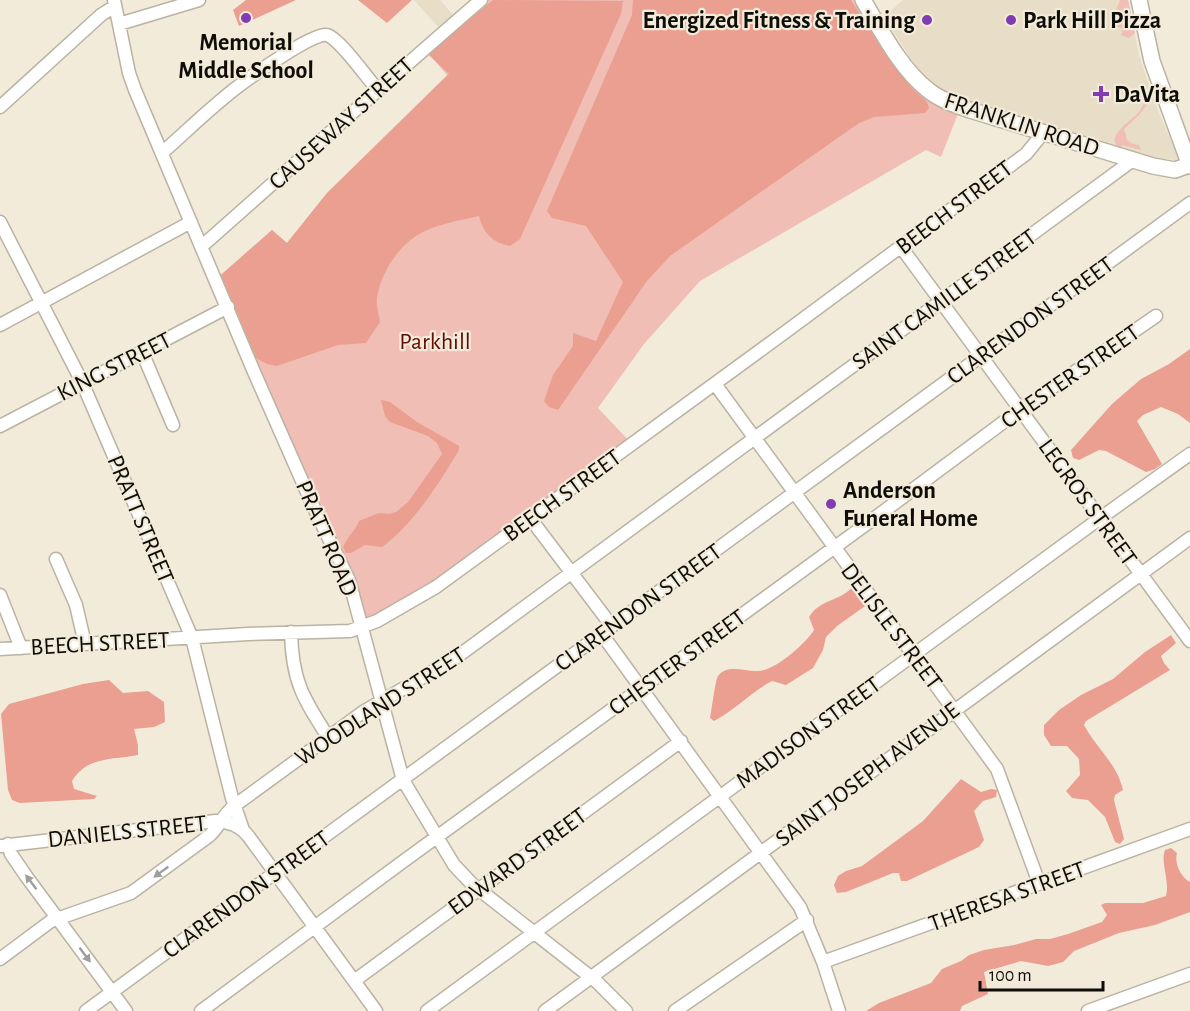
<svg xmlns="http://www.w3.org/2000/svg" width="1190" height="1011" viewBox="0 0 1190 1011" font-family="'Alegreya Sans',sans-serif">
	<style>
		.built { fill: #e8ddc6 }
		.green { fill: #f0beb4 }
		.forest { fill: #ea9f91 }
		.lines { fill: none; stroke-linecap: round; stroke-linejoin: round }
		.minor-casing { stroke: #bab3a3; stroke-width: 15 }
		.major-casing { stroke: #bab3a3; stroke-width: 18 }
		.minor { stroke: #fff; stroke-width: 12 }
		.major { stroke: #fff; stroke-width: 15 }
		.oneway { fill: #9f9e9c }
		.poi-dot { fill: #803cb0; stroke: #f3ebda; stroke-width: 2 }
		.labels { text-anchor: middle; stroke-width: 4.5; stroke-linejoin: round; paint-order: stroke }
		.poi-label { font-size: 24px; font-weight: bold; fill: #0f0d08; stroke: #f3ebda; text-anchor: start }
		.street-label { font-size: 24px; fill: #0f0d08; stroke: #f3ebda }
		.park-label { font-size: 24px; fill: #640b02; stroke: #f3ebda }
	</style>
	<rect width="100%" height="100%" fill="#f3ebda"/>
	<path class="built" d="M414,0H440L453,15L438,27Z
		M903,0H1128L1139,55L1157,108L1178,157L1176,160L1149,157L1130,151L974,104L946,92L934,85L913,62L884,17Z"/>
	<path class="green" d="M481,0H863L902,62L961,106L941,157L926,150L700,281L644,344L598,408L632,444L377,621L359,618L216,279L272,230L287,243L327,193L447,75L424,49Z
		M1119,0H1128L1135,33L1129,38L1121,35L1123,29L1110,23L1120,1Z
		M1150,90L1153,97L1139,115L1124,129L1127,140L1133,144L1139,145L1141,150L1122,145L1121,149C1101,138 1134,119 1139,112C1144,105 1146,96 1150,90Z"/>
	<path class="forest" d="M246,0H296L239,26L233,10Z
		M358,0H412L387,23Z
		M493,0L623,1L621,14L520,239L510,246C493,243 483,233 479,216C459,221 434,224 416,236C397,248 380,275 377,298C376,306 379,315 380,322L366,343L338,345L277,366L267,364L256,358L221,275L272,230L287,243L327,193L449,74L427,53Z
		M633,0H851C870,30 888,60 911,87C917,94 927,98 929,108L925,113L874,117L859,123L670,256L647,281L558,410L549,407L544,401L553,375L573,346V333L596,341L623,282L586,226L552,218L547,211L632,15Z
		M1190,349V423L1178,414L1161,407L1143,415L1137,421L1162,464L1155,469L1146,472L1106,451L1099,450L1079,460L1073,458L1071,450L1112,404L1141,379L1169,364Z
		M381,400L390,402L417,422L454,443L459,446V450C440,482 412,526 382,547L365,545L351,553H346L343,547C347,537 355,531 359,521L379,513L389,514L396,512L408,502L442,454L437,443L428,436L390,422L385,416Z
		M854,585L860,589L868,604L837,626L826,637L823,650L813,668L786,685L772,681C751,692 735,710 714,721L710,718C712,709 715,681 718,676C727,663 746,672 758,671C775,671 806,643 814,630L809,617C821,598 841,602 854,585Z
		M1171,635L1176,643L1161,656L1164,663L1170,670L1086,721L1084,725C1096,748 1117,763 1123,790L1115,795L1114,800L1124,839L1120,844L1115,842L1105,817L1088,800L1072,798L1066,791L1080,775L1079,759L1067,746H1051L1044,735V725L1059,710L1081,695L1113,679L1145,652Z
		M109,680L123,693L148,691L164,702L165,722L154,727L134,729L138,745V755C113,760 87,756 72,781L74,789L97,796L94,799L20,803L12,800L8,790L1,714L9,704L83,684Z
		M961,779L981,792L991,789L997,790L996,797L983,801L974,811L984,840L979,847L907,881H901L899,873H893L846,892L837,893L834,885L838,876L846,871L862,866L923,821Z
		M1171,848L1177,853C1174,864 1181,877 1190,882V912L1155,925L1119,933L1074,951L1063,962L1048,966L1021,961L984,972L988,994L962,1006L960,1011H866L879,1003L931,983L942,969L961,961L969,955L984,950L1014,945L1036,939H1050L1068,934L1102,922L1107,915L1101,905L1105,903H1143L1166,896C1170,880 1160,862 1165,850Z"/>
	<g class="lines">
		<g class="minor-casing">
			<path id="minor" d="M114,0L129,73L135,90L254,372L314,508L349,580L403,780L454,865L472,884L597,982L626,1011
				M119,24L199,0
				M0,107L101,15L115,6
				M163,152C188,130 213,105 240,85C252,76 315,31 327,35C340,39 367,78 377,89
				M0,222L82,382L192,638L232,798L243,830
				M202,246C295,164 387,81 481,0
				M901,247L1190,641
				M0,325L191,222
				M142,352L173,425
				M715,384L997,769L1039,883
				M0,426L228,307
				M530,518L611,625
				M56,559L76,605L85,644
				M0,595L21,648
				M291,632C292,681 303,698 328,737
				M601,633L800,907L823,962L839,1011
				M0,649L248,634L350,631L377,621L436,587L784,333L1026,154L1044,132
				M8,844L11,854L26,876L126,1011
				M0,846L215,821C229,822 240,825 249,837L376,1011
				M0,959L51,921L131,893L209,836C219,827 223,815 234,806L363,712L454,659L1133,160
				M823,962L1190,829
				M354,981L681,741
				M86,1011L1190,203
				M201,1011L401,863L872,520L1021,409L1156,316
				M427,1011L1099,519L1190,454
				M545,1011L1190,538
				M675,1011L807,920
				M1088,1011L1190,974"/>
		</g>
		<g class="major-casing">
			<path id="major" d="M863,0C881,30 900,68 928,90C940,100 956,105 970,110L1153,166L1175,170L1189,165
				M1139,0L1152,61L1190,166"/>
		</g>
		<use href="#minor" class="minor"/>
		<use href="#major" class="major"/>
	</g>
	<defs><path id="oneway-solid" d="M-6-.8H1V-3.2L6.5 0L1 3.2V.8H-6Z" transform="scale(1.5)"/></defs>
	<g class="oneway">
		<use href="#oneway-solid" transform="translate(161 872) rotate(144)"/>
		<use href="#oneway-solid" transform="translate(31 882) rotate(-127)"/>
		<use href="#oneway-solid" transform="translate(85 955) rotate(53)"/>
	</g>
	<g class="poi-dot">
		<circle cx="246" cy="18" r="6"/>
		<circle cx="927" cy="20" r="6"/>
		<circle cx="1011" cy="20" r="6"/>
		<path d="M1098 85h6v6h6v6h-6v6h-6v-6h-6v-6h6z"/>
		<circle cx="831" cy="504" r="6"/>
	</g>
	<g class="labels">
		<g class="poi-label">
			<text x="915" y="28" text-anchor="end">Energized Fitness &amp; Training</text>
			<text x="1023" y="28">Park Hill Pizza</text>
			<text x="246" y="50" text-anchor="middle">Memorial<tspan x="246" dy="28">Middle School</tspan></text>
			<text x="1114" y="102">DaVita</text>
			<text x="843" y="498">Anderson<tspan x="843" dy="28">Funeral Home</tspan></text>
		</g>
		<g class="street-label">
			<text transform="translate(341 123) rotate(-42)" y="8">CAUSEWAY STREET</text>
			<text transform="translate(1022 124) rotate(18)" y="8">FRANKLIN ROAD</text>
			<text transform="translate(954 207) rotate(-37)" y="8">BEECH STREET</text>
			<text transform="translate(944 299) rotate(-36)" y="8">SAINT CAMILLE STREET</text>
			<text transform="translate(1030 320) rotate(-36)" y="8">CLARENDON STREET</text>
			<text transform="translate(114 366) rotate(-27)" y="8">KING STREET</text>
			<text transform="translate(1070 376) rotate(-35)" y="8">CHESTER STREET</text>
			<text transform="translate(562 495) rotate(-36)" y="8">BEECH STREET</text>
			<text transform="translate(1088 502) rotate(54)" y="8">LEGROS STREET</text>
			<text transform="translate(141 519) rotate(67)" y="8">PRATT STREET</text>
			<text transform="translate(327 538) rotate(67)" y="8">PRATT ROAD</text>
			<text transform="translate(638 607) rotate(-36)" y="8">CLARENDON STREET</text>
			<text transform="translate(892 626) rotate(53)" y="8">DELISLE STREET</text>
			<text transform="translate(100 643) rotate(-3)" y="8">BEECH STREET</text>
			<text transform="translate(677 662) rotate(-36)" y="8">CHESTER STREET</text>
			<text transform="translate(380 706) rotate(-33)" y="8">WOODLAND STREET</text>
			<text transform="translate(808 732) rotate(-36)" y="8">MADISON STREET</text>
			<text transform="translate(867 774) rotate(-37)" y="8">SAINT JOSEPH AVENUE</text>
			<text transform="translate(127 831) rotate(-6)" y="8">DANIELS STREET</text>
			<text transform="translate(517 861) rotate(-36)" y="8">EDWARD STREET</text>
			<text transform="translate(246 894) rotate(-36)" y="8">CLARENDON STREET</text>
			<text transform="translate(1007 896) rotate(-20)" y="8">THERESA STREET</text>
		</g>
		<g class="park-label">
			<text x="435" y="349">Parkhill</text>
		</g>
	</g>
	<path d="M980 981v9h123v-9" fill="none" stroke="#0f0d08" stroke-width="3"/>
	<text x="989" y="981" font-size="18" fill="#0f0d08" stroke="#f3ebda" stroke-width="4.5" paint-order="stroke">100 m</text>
</svg>
